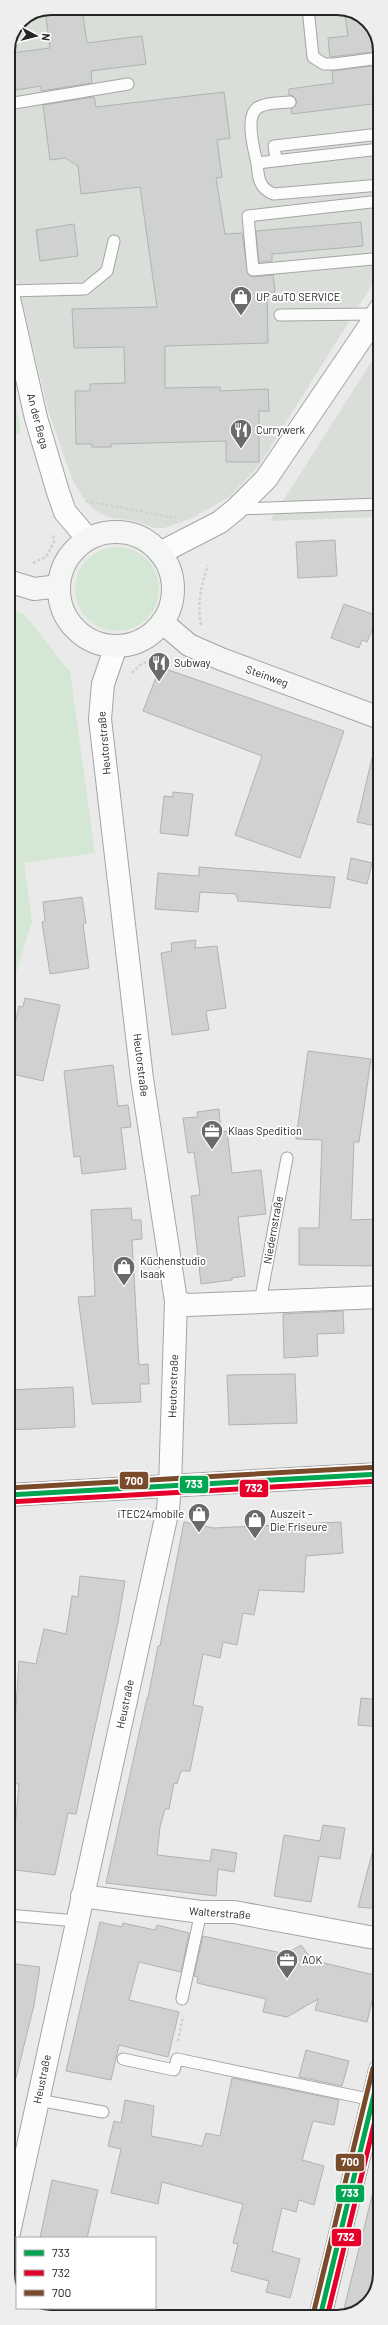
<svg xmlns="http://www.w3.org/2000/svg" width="388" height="2325" viewBox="0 0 388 2325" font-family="Barlow,sans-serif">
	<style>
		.built { fill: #d9ded8 }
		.green { fill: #d4e6d4 }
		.building { fill: #d0d1d1; stroke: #b1b2b2 }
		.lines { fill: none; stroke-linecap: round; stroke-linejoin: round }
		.lane-casing { stroke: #a4a5a4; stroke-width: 13 }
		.street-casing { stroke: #a4a5a4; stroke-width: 24 }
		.secondary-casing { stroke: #a4a5a4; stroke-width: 24 }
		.path { stroke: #d1d1d1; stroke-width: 2.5; stroke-dasharray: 3 2; stroke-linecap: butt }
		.lane { stroke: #fcfcfc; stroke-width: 11 }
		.street { stroke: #fcfcfc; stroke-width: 22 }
		.secondary { stroke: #f4f6f4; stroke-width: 22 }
		.bus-1-casing { stroke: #fff; stroke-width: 8 }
		.bus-2-casing { stroke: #fff; stroke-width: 8 }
		.bus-3-casing { stroke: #fff; stroke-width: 8 }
		.bus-1 { stroke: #00a651; stroke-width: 5 }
		.bus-2 { stroke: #e4002b; stroke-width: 5 }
		.bus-3 { stroke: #7a4b2a; stroke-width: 5 }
		.labels { text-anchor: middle; stroke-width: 3.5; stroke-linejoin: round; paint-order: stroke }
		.poi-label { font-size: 11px; fill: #242524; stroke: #fff; text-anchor: start }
		.street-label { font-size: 11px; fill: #242524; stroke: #fff }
		.rim { fill: none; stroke: #242524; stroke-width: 2 }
		.line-badge { stroke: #fff; stroke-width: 1.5 }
		.badge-label { font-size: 11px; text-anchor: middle; font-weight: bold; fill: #fff }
	</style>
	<rect width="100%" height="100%" fill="#e9eae9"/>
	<path class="built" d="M51,8H343L368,21L380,45V272L258,467L229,497L190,519L164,528H155L134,521L107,517L93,509L84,499L73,481L49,413L8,244V51L21,20Z
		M380,348V517L270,521L297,479Z"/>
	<path class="green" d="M8,332L17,372L10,374L21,433L8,436Z
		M75 589a42 42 0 1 1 84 0a42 42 0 1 1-84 0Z
		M8,608L25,615L70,672L95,853L24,863L32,921L8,998Z
		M72,2308H75L115,2317H70Z"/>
	<path class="building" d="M51,8H82L87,43L142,36L146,64L91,71L92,83L41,91V86L16,90L11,53L50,48L45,10Z
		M344,9L368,21L380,45V51L330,57L328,38L348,36Z
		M380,65V103L292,114L291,109L296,105L297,101L293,96L289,95V89L333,83L332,71Z
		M224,92L230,138L217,140L222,177L216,178L225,234L242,233L248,274L253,277L273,275L275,292H267L268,343L165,346V388L220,387V391L268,389L269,411H259V462H226V441L111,444V447H92V444H76L75,391H90V384L125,383L124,347L74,348L72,309L157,307L140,187L81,194L78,166L65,158L50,160L43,105L94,97L96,107Z
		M361,222L363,246L272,254V261L259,262L256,231Z
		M74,224L78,256L40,261L36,230Z
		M335,540L337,576L298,578L296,542Z
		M344,604L378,616L367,642L362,640L359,648L331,638Z
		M160,667L344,731L300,858L235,835L262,756L143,711Z
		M372,758L380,759V827L357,822Z
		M173,792L193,794L188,836L160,833L164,796L173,797Z
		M351,858L372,863L367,884L347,879Z
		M199,867L335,877L330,908L238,901L236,894L200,892L198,912L155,909L158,873L199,876Z
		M82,897L86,923L83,924L89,968L50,974L42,922L45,921L43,902Z
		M196,940L195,948L217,946L226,1008L206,1011L209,1030L172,1035L161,953L172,951L171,943Z
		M25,998L60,1005L43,1081L8,1073V1054L19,1006L23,1007Z
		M308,1051L371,1059L359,1142H354L351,1220L380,1219V1266L299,1265V1228H319L322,1140L296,1139Z
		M113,1065L118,1106L128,1105L131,1127L121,1128L126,1169L82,1174L80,1156L74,1157L64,1071Z
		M219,1109L221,1132L227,1131L232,1173L261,1170L266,1214L238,1217L245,1276L232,1278V1280L201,1284L191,1196L200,1195L194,1152L188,1153L183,1118L198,1117L197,1112Z
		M131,1208L132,1220H141L142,1239L132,1240L139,1365L148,1364L149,1384H140L141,1402L92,1404L78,1297L95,1296L91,1210Z
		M343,1311L344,1333L317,1334L318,1356L284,1358L283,1314Z
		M295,1374L297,1423L229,1425L227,1375Z
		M73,1387L75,1427L8,1430V1390Z
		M184,1522L214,1528L341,1522L343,1553L306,1556L304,1592L259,1590L254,1615L243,1613L237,1645L223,1642L220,1658L203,1654L193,1705L203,1707L190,1771H181L177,1784L174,1783L169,1809H165L160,1827L157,1855L210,1861L212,1849L237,1853L234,1872L218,1869L216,1896L106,1883L147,1698H148L158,1646H160Z
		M80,1576L125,1581L118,1622L76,1814L68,1813L55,1875L8,1869V1840L14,1841L19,1784L8,1783V1722L15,1723L19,1661L36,1664L44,1629L66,1634L72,1596L78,1597Z
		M361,1698L380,1700V1727L358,1725Z
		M323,1825L345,1828L340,1859L319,1856L311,1902L274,1896L284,1835L320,1841Z
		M373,1850L380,1851V1909L358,1907Z
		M100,1922L122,1927L123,1923L155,1930L157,1925L189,1933L181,1972L139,1962L129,2000L179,2012L168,2057L119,2045L111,2080L66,2071Z
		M203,1936L286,1954L301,1945L312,1960L378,1976L367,2022L315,2010L318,1999L287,2017L263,2012L266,1999L197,1983L198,1977L194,1976Z
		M8,1963L40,1967L34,2005L16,2078L8,2077Z
		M306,2050L349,2061L342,2086L299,2077Z
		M232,2078L339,2100L334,2125L313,2121L302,2160L324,2166L314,2205L299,2200L296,2212L282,2208L272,2251L300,2259L290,2298L266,2292L269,2281L231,2271L238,2244L233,2243L243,2204L162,2182L158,2204L111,2193L121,2149L108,2146L114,2121L121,2123L125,2100L154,2106L151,2136L202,2146L206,2133L220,2136Z
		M52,2180L98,2190L87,2238H40Z
		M373,2192L380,2193V2274L369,2303L342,2317Z"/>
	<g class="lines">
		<g class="lane-casing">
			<path id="lane" d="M308,8L313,57L324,64H334L380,58
				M8,104L128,84
				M380,149L257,163C258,177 259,189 274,194L380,185
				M276,159L274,146L380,134
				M257,163C254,150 244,114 259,107C268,102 281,103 290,102
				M380,201L248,216L253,270L373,259L380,263
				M8,291L85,289L107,271L114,241
				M280,315L377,314
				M237,509L380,504
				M260,1302L287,1158
				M8,1915L76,1921
				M182,1999L201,1912
				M123,2059L174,2070L177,2059L373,2100
				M38,2100L103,2112"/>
		</g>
		<g class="street-casing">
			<path id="street" d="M8,294L36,418L58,492L65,512L88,539
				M160,553L220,522L236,509L266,479L367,330L380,309
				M176,1301L187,1305L380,1297
				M82,1896L201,1912H234L380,1939
				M8,2237L168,1509L170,1486L176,1301L142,1079L100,719L103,684L116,646
				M320,2317L380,2070"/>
		</g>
		<g class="secondary-casing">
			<path id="secondary" d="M59 589a57 57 0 1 1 114 0a57 57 0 1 1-114 0Z
				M8,581L34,589L59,586
				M162,622L189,645L221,659L380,718
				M8,1495L380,1474"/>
		</g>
		<path class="path" d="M86,501L176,518
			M33,563L46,557L54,542L53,535
			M201,625C197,603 201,585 208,565
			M132,673C143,661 151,658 168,658
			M178,2041L183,2016"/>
		<use href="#lane" class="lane"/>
		<use href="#street" class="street"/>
		<use href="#secondary" class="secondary"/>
		<g class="bus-1-casing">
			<path id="bus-1" d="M8,1495L380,1474
				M320,2317L380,2070"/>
		</g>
		<g class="bus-2-casing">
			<path id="bus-2" d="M8,1502L380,1481
				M327,2317L380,2100"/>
		</g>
		<g class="bus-3-casing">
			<path id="bus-3" d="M8,1488L380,1467
				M313,2315L373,2068"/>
		</g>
		<use href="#bus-1" class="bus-1"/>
		<use href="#bus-2" class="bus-2"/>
		<use href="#bus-3" class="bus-3"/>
	</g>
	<defs>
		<g id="shop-pin" transform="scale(1.15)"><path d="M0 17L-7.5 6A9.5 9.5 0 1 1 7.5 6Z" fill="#696a69" stroke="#fff"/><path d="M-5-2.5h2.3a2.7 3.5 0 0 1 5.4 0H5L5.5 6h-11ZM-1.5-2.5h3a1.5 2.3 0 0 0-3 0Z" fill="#fff"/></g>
		<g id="restaurant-pin" transform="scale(1.15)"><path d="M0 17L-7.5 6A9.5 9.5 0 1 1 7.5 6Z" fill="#696a69" stroke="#fff"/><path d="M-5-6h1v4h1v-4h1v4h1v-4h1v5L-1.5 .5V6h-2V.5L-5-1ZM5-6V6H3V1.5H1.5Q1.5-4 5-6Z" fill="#fff"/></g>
		<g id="office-pin" transform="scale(1.15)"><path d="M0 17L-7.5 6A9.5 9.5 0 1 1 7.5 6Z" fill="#696a69" stroke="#fff"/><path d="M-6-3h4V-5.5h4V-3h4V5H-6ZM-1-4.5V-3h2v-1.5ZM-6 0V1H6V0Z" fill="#fff"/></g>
	</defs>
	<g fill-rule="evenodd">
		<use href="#shop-pin" x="241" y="297"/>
		<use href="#restaurant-pin" x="241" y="430"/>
		<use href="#restaurant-pin" x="159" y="663"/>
		<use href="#office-pin" x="212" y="1131"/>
		<use href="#shop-pin" x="124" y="1267"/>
		<use href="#shop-pin" x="199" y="1514"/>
		<use href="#shop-pin" x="255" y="1520"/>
		<use href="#office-pin" x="287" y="1960"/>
	</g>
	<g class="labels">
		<g class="poi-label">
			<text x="256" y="301">UP auTO SERVICE</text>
			<text x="256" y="434">Currywerk</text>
			<text x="174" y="667">Subway</text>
			<text x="228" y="1135">Klaas Spedition</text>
			<text x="140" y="1265">Küchenstudio<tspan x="140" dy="13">Isaak</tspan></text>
			<text x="184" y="1518" text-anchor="end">iTEC24mobile</text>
			<text x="270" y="1518">Auszeit –<tspan x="270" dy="13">Die Friseure</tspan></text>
			<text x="302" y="1964">AOK</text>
		</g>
		<g class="street-label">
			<text transform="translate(38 421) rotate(75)" y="4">An der Bega</text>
			<text transform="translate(267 676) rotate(20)" y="4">Steinweg</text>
			<text transform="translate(104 743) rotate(-95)" y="4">Heutorstraße</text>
			<text transform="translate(141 1065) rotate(83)" y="4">Heutorstraße</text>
			<text transform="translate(273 1230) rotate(-80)" y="4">Niedernstraße</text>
			<text transform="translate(173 1386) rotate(-88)" y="4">Heutorstraße</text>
			<text transform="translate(125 1704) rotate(-78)" y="4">Heustraße</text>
			<text transform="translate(220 1913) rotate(4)" y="4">Walterstraße</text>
			<text transform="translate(42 2079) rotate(-78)" y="4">Heustraße</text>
		</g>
	</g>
	<path d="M0 0H388V2325H0ZM51 15H337A36 36 0 0 1 373 51V2274A36 36 0 0 1 337 2310H51A36 36 0 0 1 15 2274V51A36 36 0 0 1 51 15Z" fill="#edeeed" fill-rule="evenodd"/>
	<path class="rim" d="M51 15H337A36 36 0 0 1 373 51V2274A36 36 0 0 1 337 2310H51A36 36 0 0 1 15 2274V51A36 36 0 0 1 51 15Z"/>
	<g class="line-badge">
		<rect x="119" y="1471" width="30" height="19" rx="4" fill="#7a4b2a"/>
		<rect x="179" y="1475" width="30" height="19" rx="4" fill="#00a651"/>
		<rect x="239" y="1479" width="30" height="19" rx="4" fill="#e4002b"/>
		<rect x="335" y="2153" width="30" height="19" rx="4" fill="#7a4b2a"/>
		<rect x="335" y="2184" width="30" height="19" rx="4" fill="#00a651"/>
		<rect x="331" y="2228" width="31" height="19" rx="4" fill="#e4002b"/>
	</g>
	<g class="badge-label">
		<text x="134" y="1485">700</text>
		<text x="194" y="1488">733</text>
		<text x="254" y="1492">732</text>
		<text x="350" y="2166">700</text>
		<text x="350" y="2197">733</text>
		<text x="346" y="2241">732</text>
	</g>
	<rect x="16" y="2237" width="140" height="72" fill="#ffffff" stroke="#a7a8a7"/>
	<rect x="24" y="2250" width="20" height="6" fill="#00a651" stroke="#a7a8a7"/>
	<text x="52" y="2257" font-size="12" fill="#242524">733</text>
	<rect x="24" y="2270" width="20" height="6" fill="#e4002b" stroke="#a7a8a7"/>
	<text x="52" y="2277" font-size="12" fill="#242524">732</text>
	<rect x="24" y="2290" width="20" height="6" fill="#7a4b2a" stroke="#a7a8a7"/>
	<text x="52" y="2297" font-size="12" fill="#242524">700</text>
	<g transform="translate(36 36) rotate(97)" stroke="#ffffff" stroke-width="3" paint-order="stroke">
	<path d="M0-3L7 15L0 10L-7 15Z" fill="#242524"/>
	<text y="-6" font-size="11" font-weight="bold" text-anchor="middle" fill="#242524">N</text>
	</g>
</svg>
